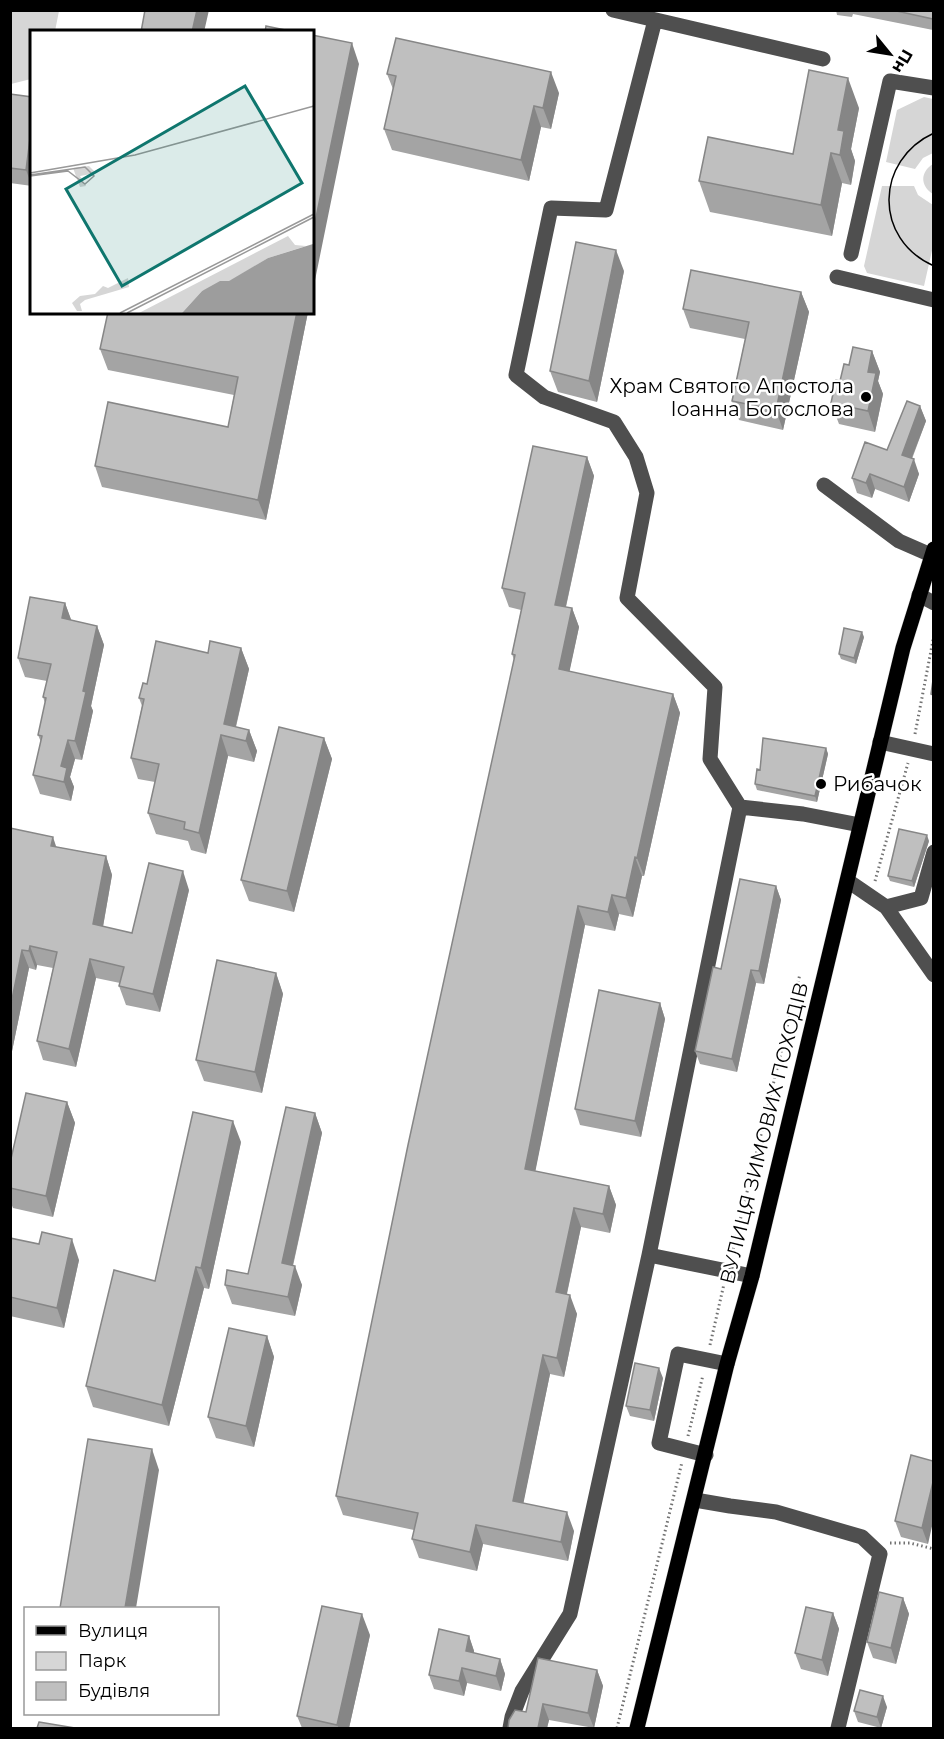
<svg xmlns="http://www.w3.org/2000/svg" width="944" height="1739" viewBox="0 0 944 1739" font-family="Montserrat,sans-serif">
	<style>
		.green { fill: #d6d6d6 }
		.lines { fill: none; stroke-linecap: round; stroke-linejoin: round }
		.major-casing { stroke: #dbdbdb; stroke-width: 16 }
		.path { stroke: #717171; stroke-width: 3; stroke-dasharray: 1.5 3; stroke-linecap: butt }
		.minor { stroke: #4f4f4f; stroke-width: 15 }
		.major { stroke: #000; stroke-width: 15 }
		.tram { stroke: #000; stroke-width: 1.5 }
		.wall { fill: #a4a4a4 }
		.shaded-wall { fill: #868686 }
		.building { fill: #bfbfbf; stroke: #868686; stroke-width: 1.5 }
		.poi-dot { fill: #000; stroke: #fff; stroke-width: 2 }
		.labels { text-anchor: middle; stroke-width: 5; stroke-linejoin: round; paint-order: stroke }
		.poi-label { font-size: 20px; fill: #000; stroke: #fff; text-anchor: end }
		.street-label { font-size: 20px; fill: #000; stroke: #fff }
		.inset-road { fill: none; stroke: #999; stroke-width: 1.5 }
		.view { fill: #0f766e; fill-opacity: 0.15; stroke: #0f766e; stroke-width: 3 }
		.inset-edge { fill: none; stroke: #000; stroke-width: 3 }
	</style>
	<rect width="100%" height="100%" fill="#fff"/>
	<path class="green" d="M11,10L59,11L55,31L32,32L31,79L11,84Z
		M924,97L933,99V153L923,158L915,169L886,162L897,110Z
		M933,164V194C920,186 920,172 933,164Z
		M882,186H914L918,195L933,205V246L924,286L867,273L864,266Z"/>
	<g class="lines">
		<g class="major-casing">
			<path id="major" d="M637,1728L727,1364L752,1276L903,648L934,549"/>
		</g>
		<path class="path" d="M915,734L934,635
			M875,881L908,763
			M731,1258L800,974
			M710,1345L724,1284
			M688,1436L703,1375
			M890,1543H910L934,1549
			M617,1728L682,1462"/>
		<path class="minor" d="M613,10L823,59
			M655,20L606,210L551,208L516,375L544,397L614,422L636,457L647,493L627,598L715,687L710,759L740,807L803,814L860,825
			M851,254L890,81L934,88
			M837,277L934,300
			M824,485L899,541L931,555
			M919,595L934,603
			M880,742L934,754
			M848,881L886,907L934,975
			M886,907L921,898L934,852
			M649,1255L752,1276
			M706,1455L659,1443L678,1354L727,1364
			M695,1500L730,1506L776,1512L862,1537L880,1554L838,1728
			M510,1728L512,1717L522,1691L570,1614L649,1255L740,807"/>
		<use href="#major" class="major"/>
		<path class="tram" d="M934,133C875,160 873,239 934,266"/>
	</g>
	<path class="wall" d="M836,10H933V30L853,14L852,17L837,15Z
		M387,74L559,93L551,129L541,127L529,181L392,150L384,129L393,89Z
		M10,94L32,97V186L10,183Z
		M859,108L851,149L855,161L851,185L842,183L832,236L710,212L699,181L793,154Z
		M624,271L597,402L558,392L550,371Z
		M801,292L809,312L783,430L739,420L732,401L745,339L690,328L683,309Z
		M108,312H308L266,520L102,487L95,466L228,427L234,395L108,370L100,349Z
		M872,351L880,372L878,381L883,394L875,432L839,424L831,403L840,381L849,365Z
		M920,406L926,421L912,459L919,474L909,502L875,489L872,498L857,493L852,478L887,450Z
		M587,457L594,476L566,607L572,608L579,627L569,672L673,694L680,713L644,876H642L633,917L619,914L615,931L585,925L535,1171L609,1186L616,1205L610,1233L581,1227L567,1294L577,1314L564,1377L550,1374L523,1503L574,1531L568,1561L483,1544L477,1571L419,1558L412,1539L414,1530L343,1515L336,1496L514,660L512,654L521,610L509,607L502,588Z
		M65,603L71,620L97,626L104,645L91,706L93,711L82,760L75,759L70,777L74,787L71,801L40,794L33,775L41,742L38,735L45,703L43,697L47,681L25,677L18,658Z
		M864,637L856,664L841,659L839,654Z
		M241,648L249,669L236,727L249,730L257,751L254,762L228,756L206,854L191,850L188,841L156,834L148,813L155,782L138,779L131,758L142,706L139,698L147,684L208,653Z
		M324,738L332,759L294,912L249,901L241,880Z
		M826,748L828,754L817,802L757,790L755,784L760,770Z
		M10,828L57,847L106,856L112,875L103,927L132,933L189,890L160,1012L126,1005L119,986L120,983L96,978L76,1067L43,1060L37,1041L53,968L37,965L36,970L29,968L10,1061Z
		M929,841L914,887L890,881L888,876Z
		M776,886L781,900L764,984L756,983L737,1072L700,1064L695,1051L721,969Z
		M276,973L283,994L262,1093L204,1081L196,1060Z
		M660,1003L665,1019L641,1137L580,1125L575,1109Z
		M67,1102L75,1123L53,1217L13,1208L10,1201V1163Z
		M315,1113L322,1133L293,1266L302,1285L295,1316L232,1304L225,1285L248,1274Z
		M241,1142L209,1289L204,1288L169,1426L93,1407L86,1386L155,1281Z
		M10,1238L79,1260L64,1328L10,1316Z
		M267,1336L274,1357L254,1447L216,1438L208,1417Z
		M663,1378L654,1421L630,1416L626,1406Z
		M933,1461L928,1544L901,1537L895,1521Z
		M903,1598L909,1614L896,1664L873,1658L867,1642Z
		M833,1613L839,1629L828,1676L801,1669L795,1653Z
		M370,1635L349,1728H302L297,1716Z
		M469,1636L474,1651V1653L500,1659L505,1674L501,1691L467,1683L464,1696L434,1689L429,1675Z
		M597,1670L603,1686L594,1728L549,1720L547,1728H508L526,1712Z
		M887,1707L881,1728L858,1722L854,1711Z"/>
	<path class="shaded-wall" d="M197,10H209L204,32H192Z
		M352,43L359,64L312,295V237Z
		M551,72L559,93L551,129L543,108Z
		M848,78L859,108L851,149L855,161L851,185L840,155L838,130Z
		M534,106L541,127L529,181L521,160Z
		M32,123V186L26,170Z
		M831,153L842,183L832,236L821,205Z
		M616,250L624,271L597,402L589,381Z
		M801,292L809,312L783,430L776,410Z
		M297,312H308L266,520L258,500Z
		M872,351L880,372L878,381L883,394L875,432L868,411V372Z
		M920,406L926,421L907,470L902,455Z
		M587,457L594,476L562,624L555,605Z
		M914,459L919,474L909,502L904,487Z
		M870,474L875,489L872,498L866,483Z
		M65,603L72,622L62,618Z
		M572,608L579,627L566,688L559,669Z
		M97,626L104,645L91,706L93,711L82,760L75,741L83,691Z
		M862,632L864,637L856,664L854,658Z
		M241,648L249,669L233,738L224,724Z
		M673,694L680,713L644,876L637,858Z
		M249,730L257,751L254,762L246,741Z
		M221,735L228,756L206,854L199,833Z
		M324,738L332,759L294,912L287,891Z
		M68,740L75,759L70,777L74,787L71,801L64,782L61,766Z
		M826,748L828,754L817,802L815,796Z
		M927,835L929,841L914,887L912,881Z
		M53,837L59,855L51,846Z
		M106,856L112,875L100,943L93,924Z
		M635,857L642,876L633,917L626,898Z
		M183,871L189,890L160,1012L153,994Z
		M776,886L781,900L764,984L759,971Z
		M612,895L619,914L615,931L608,912Z
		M578,906L585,925L532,1188L525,1169Z
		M30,946L37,965L36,970L29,951Z
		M22,950L29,968L10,1061V1009Z
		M90,959L96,978L76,1067L69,1049Z
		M751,970L756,983L737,1072L732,1059Z
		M276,973L283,994L262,1093L255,1072Z
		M660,1003L665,1019L641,1137L635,1121Z
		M67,1102L75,1123L53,1217L46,1196Z
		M315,1113L322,1133L289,1282L282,1263Z
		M233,1121L241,1142L209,1289L201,1268Z
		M609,1186L616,1205L610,1233L603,1214Z
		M574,1208L581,1227L563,1311L556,1292Z
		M72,1239L79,1260L64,1328L57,1308Z
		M295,1266L302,1285L295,1316L288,1297Z
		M196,1267L204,1288L169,1426L162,1405Z
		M570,1295L577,1314L564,1377L557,1358Z
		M267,1336L274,1357L254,1447L246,1426Z
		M543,1355L550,1374L520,1520L513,1501Z
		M659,1368L663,1378L654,1421L650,1410Z
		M152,1449L159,1470L136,1608H125Z
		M933,1482V1522L928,1544L922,1528Z
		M567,1512L574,1531L568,1561L561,1542Z
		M476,1525L483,1544L477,1571L470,1552Z
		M903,1598L909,1614L896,1664L891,1648Z
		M833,1613L839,1629L828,1676L822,1660Z
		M362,1614L370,1635L349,1728H339L337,1725Z
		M469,1636L474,1651L471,1666L466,1651Z
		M500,1659L505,1674L501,1691L496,1676Z
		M462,1668L467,1683L464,1696L459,1681Z
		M597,1670L603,1686L594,1728L588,1713Z
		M883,1696L887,1707L881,1728L877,1717Z
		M543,1704L549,1720L547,1728H538Z"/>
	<path class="building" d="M145,10H197L192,32H141Z
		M892,10H933V19Z
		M266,26L295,32H265Z
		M312,35L352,43L312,237Z
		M396,38L551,72L543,108L534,106L521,160L384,129L396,76L387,74Z
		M809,70L848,78L838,130L844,131L840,155L831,153L821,205L699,181L708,137L793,154Z
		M10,94L32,97V123L26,170L10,168Z
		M576,242L616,250L589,381L550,371Z
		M691,270L801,292L776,410L732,401L749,322L683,309Z
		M108,312H297L258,500L95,466L108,402L228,427L238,377L100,349Z
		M853,347L872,351L868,372L876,373L868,411L831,403L836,380L840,381L844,364L849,365Z
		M907,401L920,406L902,455L914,459L904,487L870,474L866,483L852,478L865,442L887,450Z
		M533,446L587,457L555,605L572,608L559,669L673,694L637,858L635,857L626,898L612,895L608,912L578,906L525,1169L609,1186L603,1214L574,1208L556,1292L570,1295L557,1358L543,1355L513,1501L567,1512L561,1542L476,1525L470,1552L412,1539L418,1513L336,1496L408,1145L515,655L512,654L525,593L502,588Z
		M30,597L65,603L62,618L97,626L83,691L86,692L75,741L68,740L61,766L67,768L64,782L33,775L42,736L38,735L46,698L43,697L51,664L18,658Z
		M844,628L862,632L854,658L839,654Z
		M156,641L208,653L210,641L241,648L224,724L249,730L246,741L221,735L199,833L184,829L185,822L148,813L159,764L131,758L144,699L139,698L143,683L147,684Z
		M933,680V695L931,694Z
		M279,727L324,738L287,891L241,880Z
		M763,738L826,748L815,796L755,784L757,769L760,770Z
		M10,828L53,837L51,846L106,856L93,924L132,933L149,863L183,871L153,994L119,986L124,967L90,959L69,1049L37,1041L57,952L30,946L29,951L22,950L10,1009Z
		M899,829L927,835L912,881L888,876Z
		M740,879L776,886L759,971L751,970L732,1059L695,1051L713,967L721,969Z
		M217,960L276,973L255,1072L196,1060Z
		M599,990L660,1003L635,1121L575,1109Z
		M26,1093L67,1102L46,1196L10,1188V1163Z
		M286,1107L315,1113L282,1263L295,1266L288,1297L225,1285L227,1270L248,1274Z
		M193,1112L233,1121L201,1268L196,1267L162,1405L86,1386L114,1270L155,1281Z
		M42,1232L72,1239L57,1308L10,1297V1238L39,1244Z
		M229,1328L267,1336L246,1426L208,1417Z
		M635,1363L659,1368L650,1410L626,1406Z
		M88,1439L152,1449L125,1608H60Z
		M911,1455L933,1461V1482L922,1528L895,1521Z
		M879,1592L903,1598L891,1648L867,1642Z
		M322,1606L362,1614L337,1725L297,1716Z
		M806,1607L833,1613L822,1660L795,1653Z
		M439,1629L469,1636L466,1651L500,1659L496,1676L462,1668L459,1681L429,1675Z
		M538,1658L597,1670L588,1713L543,1704L538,1728H508L509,1720L515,1710L526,1712Z
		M860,1690L883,1696L877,1717L854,1711Z
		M39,1722L75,1728H37Z"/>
	<g class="poi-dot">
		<circle cx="866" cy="397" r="6"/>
		<circle cx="821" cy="784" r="6"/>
	</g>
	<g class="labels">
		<g class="poi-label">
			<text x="854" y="393">Храм Святого Апостола<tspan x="854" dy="23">Іоанна Богослова</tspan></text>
			<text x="833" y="791" text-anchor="start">Рибачок</text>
		</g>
		<g class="street-label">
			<text transform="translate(764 1133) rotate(-76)" y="7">ВУЛИЦЯ ЗИМОВИХ ПОХОДІВ</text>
		</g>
	</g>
	<g transform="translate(30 30)">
		<rect width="284" height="284" fill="#fff"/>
		<path d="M59,136L66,143L50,146L56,156L50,157L43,138ZM258,206L265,215L276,216L238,228L202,250L172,261L152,283H109ZM98,248L99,257L55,270L50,274L52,281H47L42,273L50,266L65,264L73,256L78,258Z" fill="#d6d6d6"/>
		<path d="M283,214V283H152L172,261L190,251H199L238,228Z" fill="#9d9d9d"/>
		<path class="inset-road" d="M0,143L105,125L284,76M0,145L55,137L64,146L55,154L38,141L0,146M90,283L284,184M97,283L284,187"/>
		<path class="view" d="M215,56L272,153L92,256L36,159Z"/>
		<rect width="284" height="284" class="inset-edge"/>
	</g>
	<rect width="944" height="1739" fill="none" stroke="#000000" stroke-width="24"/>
	<rect x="24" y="1607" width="195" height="108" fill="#ffffff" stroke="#999999" stroke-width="1.5"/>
	<rect x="36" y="1626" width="30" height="9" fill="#000000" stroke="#999999" stroke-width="1.5"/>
	<text x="78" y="1637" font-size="18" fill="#000000">Вулиця</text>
	<rect x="36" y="1652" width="30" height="18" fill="#d6d6d6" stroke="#999999" stroke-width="1.5"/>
	<text x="78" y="1667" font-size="18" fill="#000000">Парк</text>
	<rect x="36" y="1682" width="30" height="18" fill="#bfbfbf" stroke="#999999" stroke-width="1.5"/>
	<text x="78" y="1697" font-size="18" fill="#000000">Будівля</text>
	<g transform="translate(890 54) rotate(120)" stroke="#ffffff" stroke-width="4.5" paint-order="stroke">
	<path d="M0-4.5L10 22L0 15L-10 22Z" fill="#000000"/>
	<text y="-9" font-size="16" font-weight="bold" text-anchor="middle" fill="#000000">Пн</text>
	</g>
</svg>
